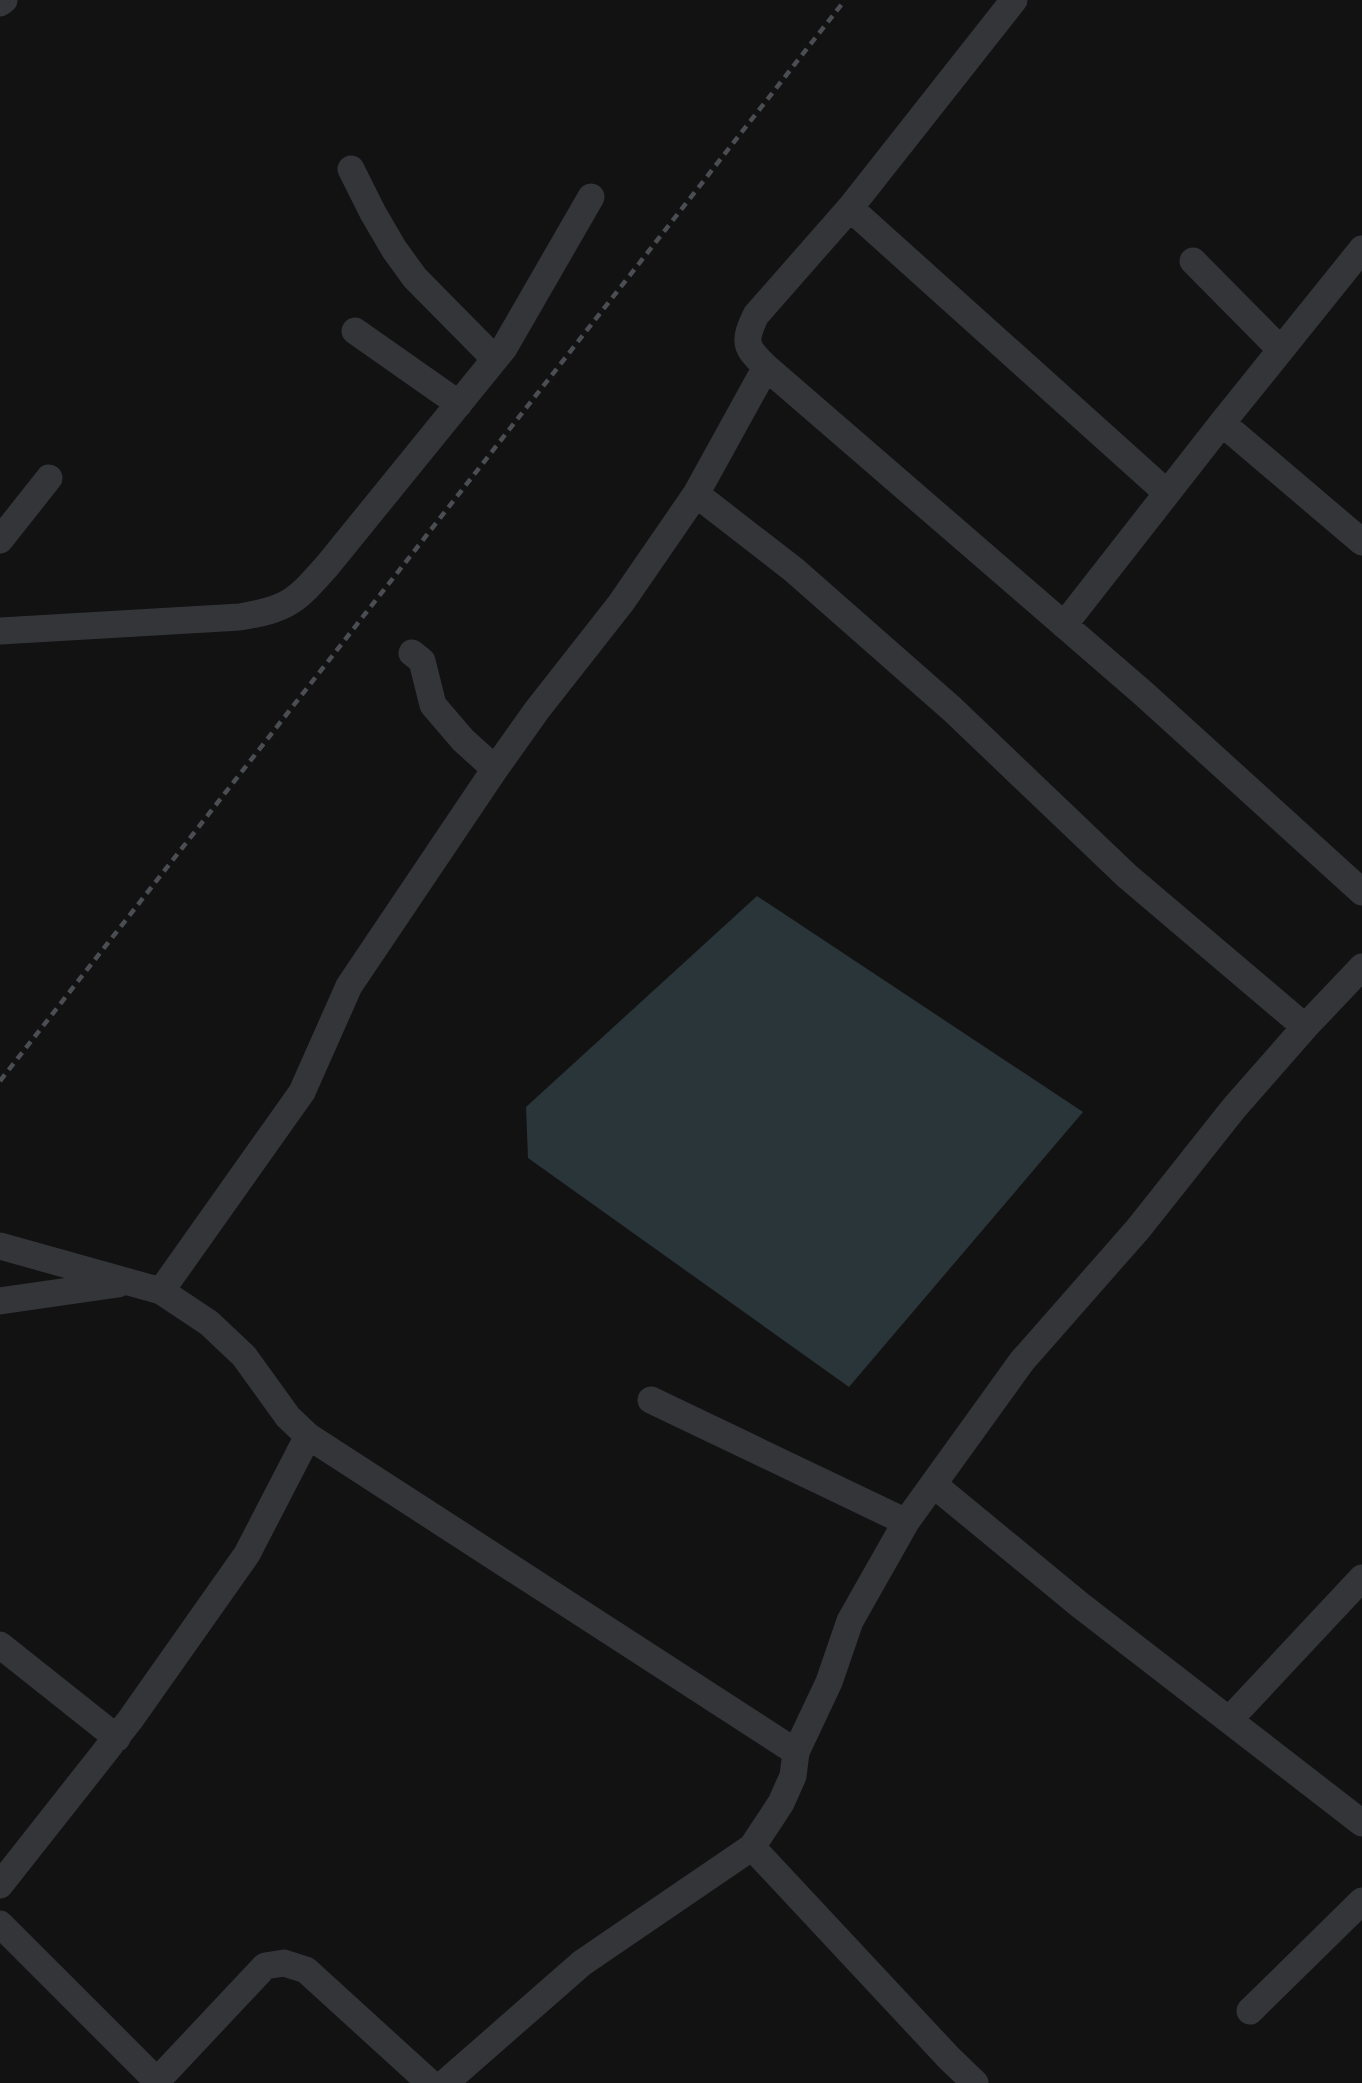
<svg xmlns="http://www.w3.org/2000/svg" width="1362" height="2083" viewBox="0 0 1362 2083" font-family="'Space Grotesk',sans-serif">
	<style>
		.water { fill: #2a3539 }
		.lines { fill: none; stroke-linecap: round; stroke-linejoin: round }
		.street { stroke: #333538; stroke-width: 27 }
		.rail { stroke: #4a4d51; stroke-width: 4.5; stroke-dasharray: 8 6; stroke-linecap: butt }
	</style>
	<rect width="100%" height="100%" fill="#121213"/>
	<path class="water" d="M757,896L1083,1112L849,1387L528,1158L526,1107Z"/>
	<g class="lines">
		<path class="street" d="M1014,0L850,208L756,315C743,342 745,347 766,367L1144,694L1362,892
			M0,3L4,0
			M351,169L373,213L394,249L415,278L495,359
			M850,208L1167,493
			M1193,261L1281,350
			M355,331L459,404
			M1222,423L1362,542
			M696,494L766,367
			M0,540L49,478
			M1064,625L1222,423L1362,249
			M0,631L240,617C288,609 295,602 327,566L504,348L591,197
			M412,653L422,661L433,705L463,740L495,769
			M0,1246L161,1291L209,1323L244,1356L288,1417L308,1436L796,1752
			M161,1291L302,1092L349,986L495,769L537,710L621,603L696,494L794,570L952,709L1127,876L1305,1027
			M0,1301L118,1284
			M651,1400L906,1522
			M933,1484L1080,1605L1362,1823
			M0,1645L117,1738
			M1230,1719L1362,1578
			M752,1847L949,2058L975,2083
			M0,1885L130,1720L247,1554L308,1436
			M0,1924L159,2083
			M1250,2011L1362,1901
			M155,2083L265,1966L284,1963L306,1970L430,2083
			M445,2083L582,1963L752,1847L781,1803L793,1776L796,1752L829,1682L850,1621L906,1522L1022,1361L1138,1229L1234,1108L1305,1027L1362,967"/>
		<path class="rail" d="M0,1081L845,0"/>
	</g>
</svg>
